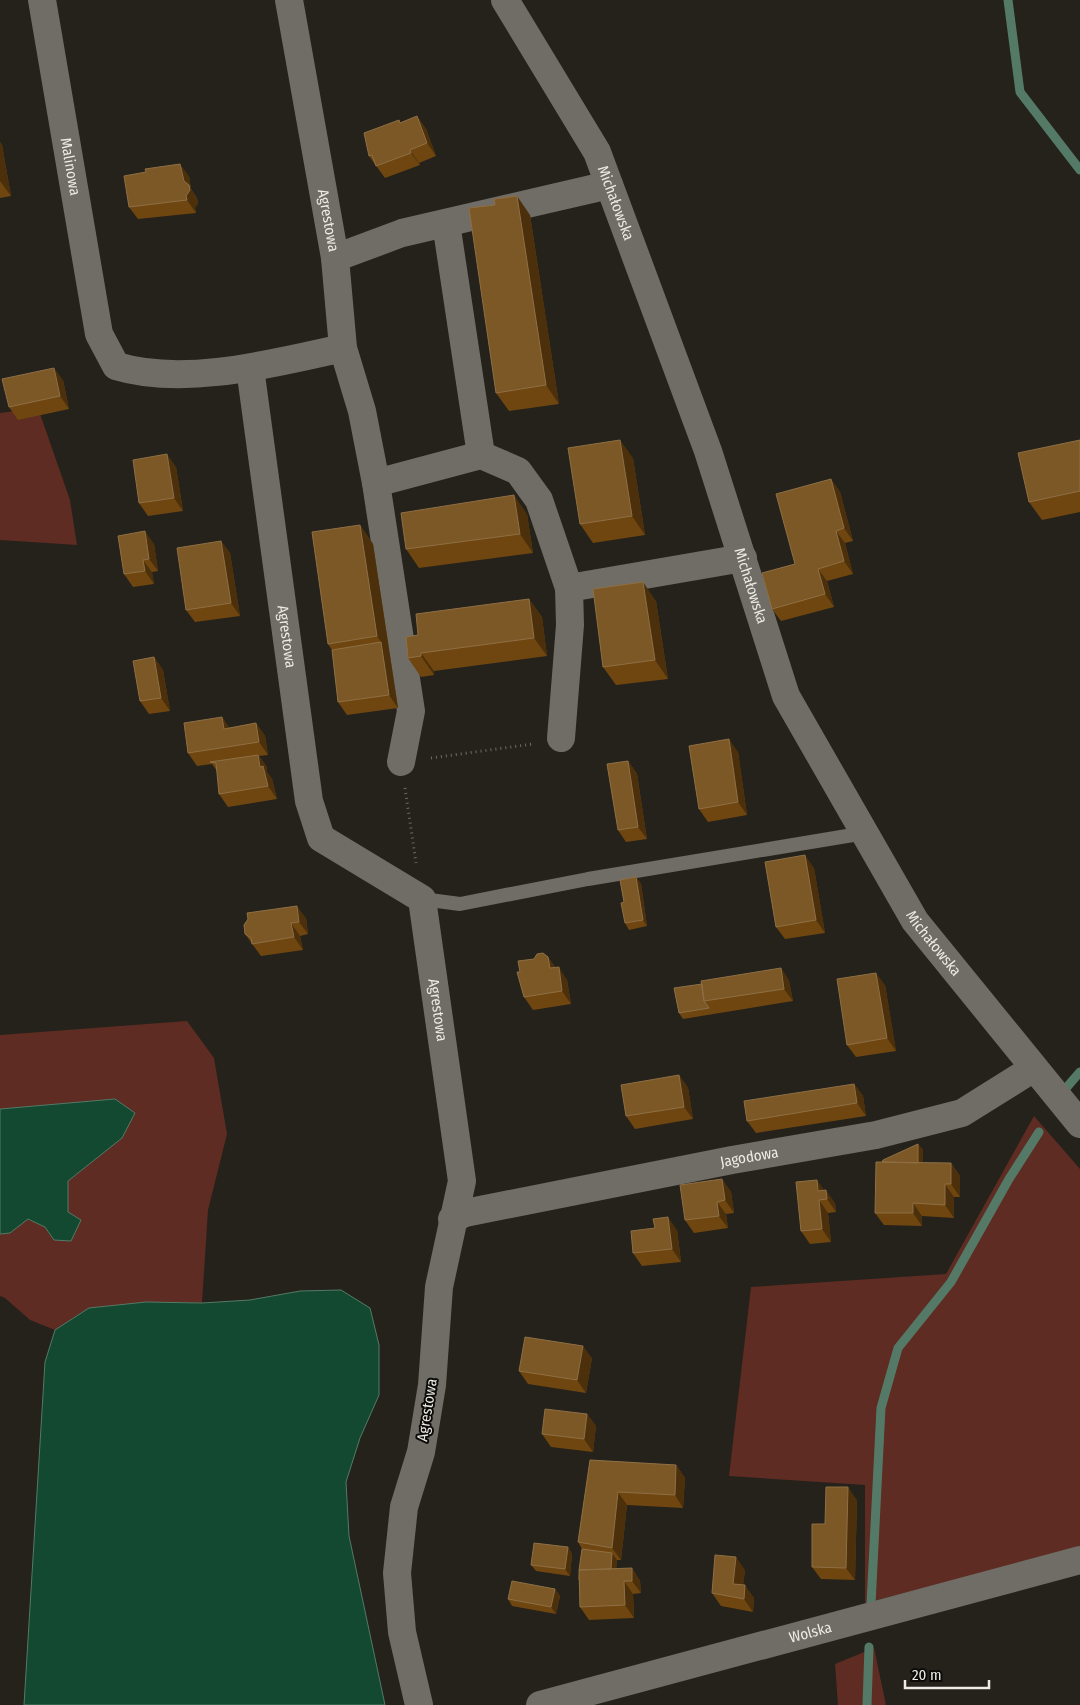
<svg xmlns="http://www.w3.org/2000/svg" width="1080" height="1705" viewBox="0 0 1080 1705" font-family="'Fira Sans Condensed',sans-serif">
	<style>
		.green { fill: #5e2c22 }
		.water { fill: #134930; stroke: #547a67 }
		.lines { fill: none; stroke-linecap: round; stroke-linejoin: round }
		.stream { stroke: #547a67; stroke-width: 9 }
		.path { stroke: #6d6b65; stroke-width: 3; stroke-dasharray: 1 4; stroke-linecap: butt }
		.lane { stroke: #6f6d65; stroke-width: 14 }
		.street { stroke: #6f6d65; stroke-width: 28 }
		.wall { fill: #6f4610 }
		.shaded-wall { fill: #4c300b }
		.building { fill: #7d5827; stroke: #8e6f45 }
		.labels { text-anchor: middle; stroke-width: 4; stroke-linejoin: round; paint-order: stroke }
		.street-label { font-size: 15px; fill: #ecebe6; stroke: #0c0b08 }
	</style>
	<rect width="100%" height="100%" fill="#24221b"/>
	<path class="green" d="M38,408L70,500L77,545L0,540V413Z
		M187,1021L214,1058L227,1134L208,1210L202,1303L146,1302L89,1308L55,1330L30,1320L5,1298L0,1296V1234L10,1233L27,1219L45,1227L54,1240L67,1212L68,1181L93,1161L115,1099L0,1109V1035Z
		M1034,1116L1080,1169V1548L865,1603V1485L729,1476L751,1287L946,1274Z
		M874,1648L886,1705H838L835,1664Z"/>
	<path class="water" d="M115,1099L135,1113L122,1138L68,1181V1212L81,1220L71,1241L54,1240L45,1227L28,1219L10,1233L0,1234V1109Z
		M341,1290L370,1308L379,1345V1395L360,1438L346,1482L349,1536L385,1705H24L45,1362L55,1330L89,1308L146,1302L202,1303L250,1300L300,1291Z"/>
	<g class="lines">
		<path class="stream" d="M1008,0L1020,92L1080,170
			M1067,1087L1080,1072
			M871,1604L881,1408L898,1348L951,1282L1009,1179L1039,1132
			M867,1705L869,1647"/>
		<path class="path" d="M431,758L533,744
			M405,788L416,863"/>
		<path class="lane" d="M422,899L460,904L588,879L865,833"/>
		<g class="street">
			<path id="s1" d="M42,0L99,334L116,366C185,387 274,363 343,348"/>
			<path id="s2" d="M289,0L335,258L343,348L362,411L376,483L411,711L401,762"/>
			<path id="s3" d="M505,0L597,152L708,451L786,696L915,921L1080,1124"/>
			<path d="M446,223L481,455"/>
			<path d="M335,258L402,233L609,185"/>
			<path id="s4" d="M250,368L309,801L321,838L422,899L462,1181L439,1287L432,1385L421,1452L404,1507L397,1573L402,1632L419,1705"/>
			<path d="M376,483L481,455L518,471L539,500L569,588"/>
			<path d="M561,738L570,625L569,588L743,558"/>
			<path id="s5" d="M452,1219L465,1213L732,1160L876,1135L962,1113L1034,1068"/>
			<path id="s6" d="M540,1705L1080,1560"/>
		</g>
	</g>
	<path class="wall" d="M417,116L426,129L436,156L419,163L420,165L385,178L369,156L399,120L400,123Z
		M0,142L2,145L11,196L0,198Z
		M189,176L191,189L197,198L198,203L195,208L196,213L138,219L129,207Z
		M530,215L559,404L509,411L496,393Z
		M63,380L69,409L18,420L9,407Z
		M1080,440V512L1042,520L1029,502Z
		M633,458L645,535L593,543L580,524Z
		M176,467L183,511L148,516L139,503Z
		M831,479L840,492L853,541L845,543L853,574L827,581L834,607L781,621L772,609L795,564Z
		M527,514L533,553L419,568L406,549Z
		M360,525L373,544L398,708L347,715L338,702L332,650L328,644Z
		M221,541L230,553L240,616L195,622L186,610Z
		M154,544L158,571L152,572L154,584L133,587L124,574Z
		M529,599L542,617L547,656L434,671V675L421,677L408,658L418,635Z
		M656,601L668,679L616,685L603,667Z
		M154,657L163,670L170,711L149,714L140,701Z
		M222,717L229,728L256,723L265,736L268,755L259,756L267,767V772L272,779L277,799L228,807L219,794L217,771L212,764L197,766L188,753Z
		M738,752L747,815L708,822L699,809Z
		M628,761L637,774L647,839L626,842L618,830Z
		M814,868L825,933L785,939L776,927Z
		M636,877L641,884L647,926L629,930L625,923L624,902Z
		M306,918L308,934L300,936L303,950L261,956L245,934Z
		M548,957L555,967L567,980L571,1004L533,1010L524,997L520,972Z
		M781,968L789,981L793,1001L683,1019L679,1013L702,984Z
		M885,985L896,1051L856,1057L847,1045Z
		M679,1075L688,1088L693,1119L635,1129L626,1116Z
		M854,1084L863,1096L866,1116L756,1133L747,1121Z
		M918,1144L923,1150V1163H951L960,1176V1197H954V1218L922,1216V1226L884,1225L875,1213L882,1162Z
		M722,1179L731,1192L734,1213L726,1214L728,1228L694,1233L685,1220Z
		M824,1190L835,1203L836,1212L828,1213L831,1242L810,1244L801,1231Z
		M655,1228L677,1230L681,1262L642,1266L633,1253Z
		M592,1358L586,1393L528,1384L519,1371Z
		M587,1414L596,1426L593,1452L551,1447L542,1434Z
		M590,1460L676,1465L685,1478L683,1508L627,1505L621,1560H617L616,1569L632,1568L640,1581L641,1593L633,1594L634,1618L589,1620L580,1607L579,1580L578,1579L582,1549L578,1542Z
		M857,1500L855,1580L821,1579L812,1567L825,1524Z
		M568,1547L572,1554L570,1576L536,1571L531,1565Z
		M745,1570L743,1585L754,1598L753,1612L721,1606L712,1593Z
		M555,1589L560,1596L556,1614L512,1606L508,1599Z"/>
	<path class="shaded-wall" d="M417,116L426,129L436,156L427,143Z
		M0,142L2,145L11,196L0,181Z
		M410,150L419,163L420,165L411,153Z
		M180,164L189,176L191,189L197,198L198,203L195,208L196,213L187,200Z
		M517,196L530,215L559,404L546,385Z
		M54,368L63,380L69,409L60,396Z
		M620,440L633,458L645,535L632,516Z
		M167,454L176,467L183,511L174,498Z
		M831,479L840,492L853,541L844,528Z
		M514,495L527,514L533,553L520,534Z
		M360,525L373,544L398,708L389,695L381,642L377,636Z
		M145,531L154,544L158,571L149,559Z
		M836,531L845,543L853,574L844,561Z
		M221,541L230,553L240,616L231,603Z
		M143,560L152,572L154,584L145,571Z
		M818,569L827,581L834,607L825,594Z
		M643,582L656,601L668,679L655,660Z
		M529,599L542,617L547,656L534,638Z
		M421,653L434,671V675L421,656Z
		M154,657L163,670L170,711L161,698Z
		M222,717L231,730L224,729Z
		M256,723L265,736L268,755L259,742Z
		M729,739L738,752L747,815L738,802Z
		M258,755L267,767V772L272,779L277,799L268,786L260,767Z
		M628,761L637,774L647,839L638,827Z
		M805,855L814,868L825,933L816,920Z
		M636,877L641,884L647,926L643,920Z
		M297,906L306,918L308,934L299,922Z
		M291,923L300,936L303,950L294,937Z
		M548,957L557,970L550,968Z
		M559,967L567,980L571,1004L562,991Z
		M781,968L789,981L793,1001L784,989Z
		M876,973L885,985L896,1051L887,1038Z
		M679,1075L688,1088L693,1119L684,1107Z
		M854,1084L863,1096L866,1116L857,1103Z
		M918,1144L923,1150V1175L918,1169Z
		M951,1163L960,1176V1197L951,1184Z
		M722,1179L731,1192L734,1213L725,1200Z
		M817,1180L826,1193L818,1191Z
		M945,1184L954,1197V1218L945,1205Z
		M826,1190L835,1203L836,1212L827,1199Z
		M819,1200L828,1213L831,1242L822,1229Z
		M717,1202L726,1214L728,1228L719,1216Z
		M913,1203L922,1216V1226L913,1213Z
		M668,1217L677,1230L681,1262L672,1249Z
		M583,1346L592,1358L586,1393L577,1380Z
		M587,1414L596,1426L593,1452L584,1439Z
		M676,1465L685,1478L683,1508L675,1495Z
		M848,1487L857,1500L855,1580L846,1568Z
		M618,1492L627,1505L621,1560L612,1548Z
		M568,1547L572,1554L570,1576L565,1569Z
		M612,1553L617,1560L615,1582L611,1575Z
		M736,1557L745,1570L742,1597L733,1584Z
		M632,1568L640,1581L641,1593L632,1581Z
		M624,1581L633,1594L634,1618L625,1605Z
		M745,1585L754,1598L753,1612L744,1599Z
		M555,1589L560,1596L556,1614L551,1607Z"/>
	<path class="building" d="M417,116L427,143L410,150L411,153L376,166L372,155L369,156L364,133L399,120L400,123Z
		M180,164L184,181L189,185L190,190L186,196L187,200L129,207L124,176L146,172L145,169Z
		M517,196L546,385L496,393L469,208L495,205L494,199Z
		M54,368L60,396L9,407L2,379Z
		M620,440L632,516L580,524L568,448Z
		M1080,440V491L1029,502L1018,453Z
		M167,454L174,498L139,503L133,460Z
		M831,479L844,528L836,531L844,561L818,569L825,594L772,609L762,573L795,564L776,494Z
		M514,495L520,534L406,549L401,513Z
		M360,525L377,636L328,644L312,532Z
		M145,531L149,559L143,560L145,571L124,574L118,536Z
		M221,541L231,603L186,610L177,548Z
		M643,582L655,660L603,667L593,589Z
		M529,599L534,638L421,653V656L408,658L406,637L418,635L416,614Z
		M381,642L389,695L338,702L332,650Z
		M154,657L161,698L140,701L133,661Z
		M222,717L224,729L256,723L259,742L188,753L184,723Z
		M729,739L738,802L699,809L689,746Z
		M258,755L260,767L263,766L268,786L219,794L216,763L210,762Z
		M628,761L638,827L618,830L607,764Z
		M805,855L816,920L776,927L765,862Z
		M636,877L643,920L625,923L621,903L624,902L620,880Z
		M297,906L299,922L291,923L294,937L252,944L251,938L245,934L244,925L248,919L247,913Z
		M543,953L548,957L550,968L559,967L562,991L524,997L517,972H520L518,961L534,959L537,954Z
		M781,968L784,989L704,1001L701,981Z
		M876,973L887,1038L847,1045L837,979Z
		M702,984L704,1001L709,1008L679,1013L674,988Z
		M679,1075L684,1107L626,1116L621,1085Z
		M854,1084L857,1103L747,1121L744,1101Z
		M918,1144V1163L882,1162L883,1160Z
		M876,1162L951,1163V1184H945V1205L913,1203V1213H875Z
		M722,1179L725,1200L717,1202L719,1216L685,1220L680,1185Z
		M817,1180L818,1191L826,1190L827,1199L819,1200L822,1229L801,1231L796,1182Z
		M668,1217L672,1249L633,1253L631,1231L655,1228L653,1219Z
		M525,1337L583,1346L577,1380L519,1371Z
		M545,1409L587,1414L584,1439L542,1434Z
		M590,1460L676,1465L675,1495L618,1492L612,1548L578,1542Z
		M826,1487H848L846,1568L812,1567V1524H825Z
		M534,1543L568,1547L565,1569L531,1565Z
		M582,1549L612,1553L611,1569L579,1570Z
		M715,1555L736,1557L733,1584L745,1585L744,1599L712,1593Z
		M632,1568V1581H624L625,1605L580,1607L579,1570Z
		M512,1581L555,1589L551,1607L508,1599Z"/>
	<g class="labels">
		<g class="street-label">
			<text dy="5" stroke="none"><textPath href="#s1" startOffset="169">Malinowa</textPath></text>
			<text dy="5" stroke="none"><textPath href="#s3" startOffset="232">Michałowska</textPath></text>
			<text dy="5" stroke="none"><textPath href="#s2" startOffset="224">Agrestowa</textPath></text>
			<text dy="5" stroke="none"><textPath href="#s3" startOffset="638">Michałowska</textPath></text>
			<text dy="5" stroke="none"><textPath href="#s4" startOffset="271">Agrestowa</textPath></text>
			<text dy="5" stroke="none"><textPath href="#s3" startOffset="1042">Michałowska</textPath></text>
			<text dy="5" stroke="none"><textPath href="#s4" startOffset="706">Agrestowa</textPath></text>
			<text dy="5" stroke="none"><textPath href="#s5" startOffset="304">Jagodowa</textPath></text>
			<text transform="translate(427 1410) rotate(-81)" y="5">Agrestowa</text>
			<text dy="5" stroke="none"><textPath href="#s6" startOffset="280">Wolska</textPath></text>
		</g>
	</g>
	<path d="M905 1680v8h84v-8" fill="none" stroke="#ecebe6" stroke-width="2.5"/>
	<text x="912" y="1680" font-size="15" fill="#ecebe6" stroke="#0c0b08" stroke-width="4" paint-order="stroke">20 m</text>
</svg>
